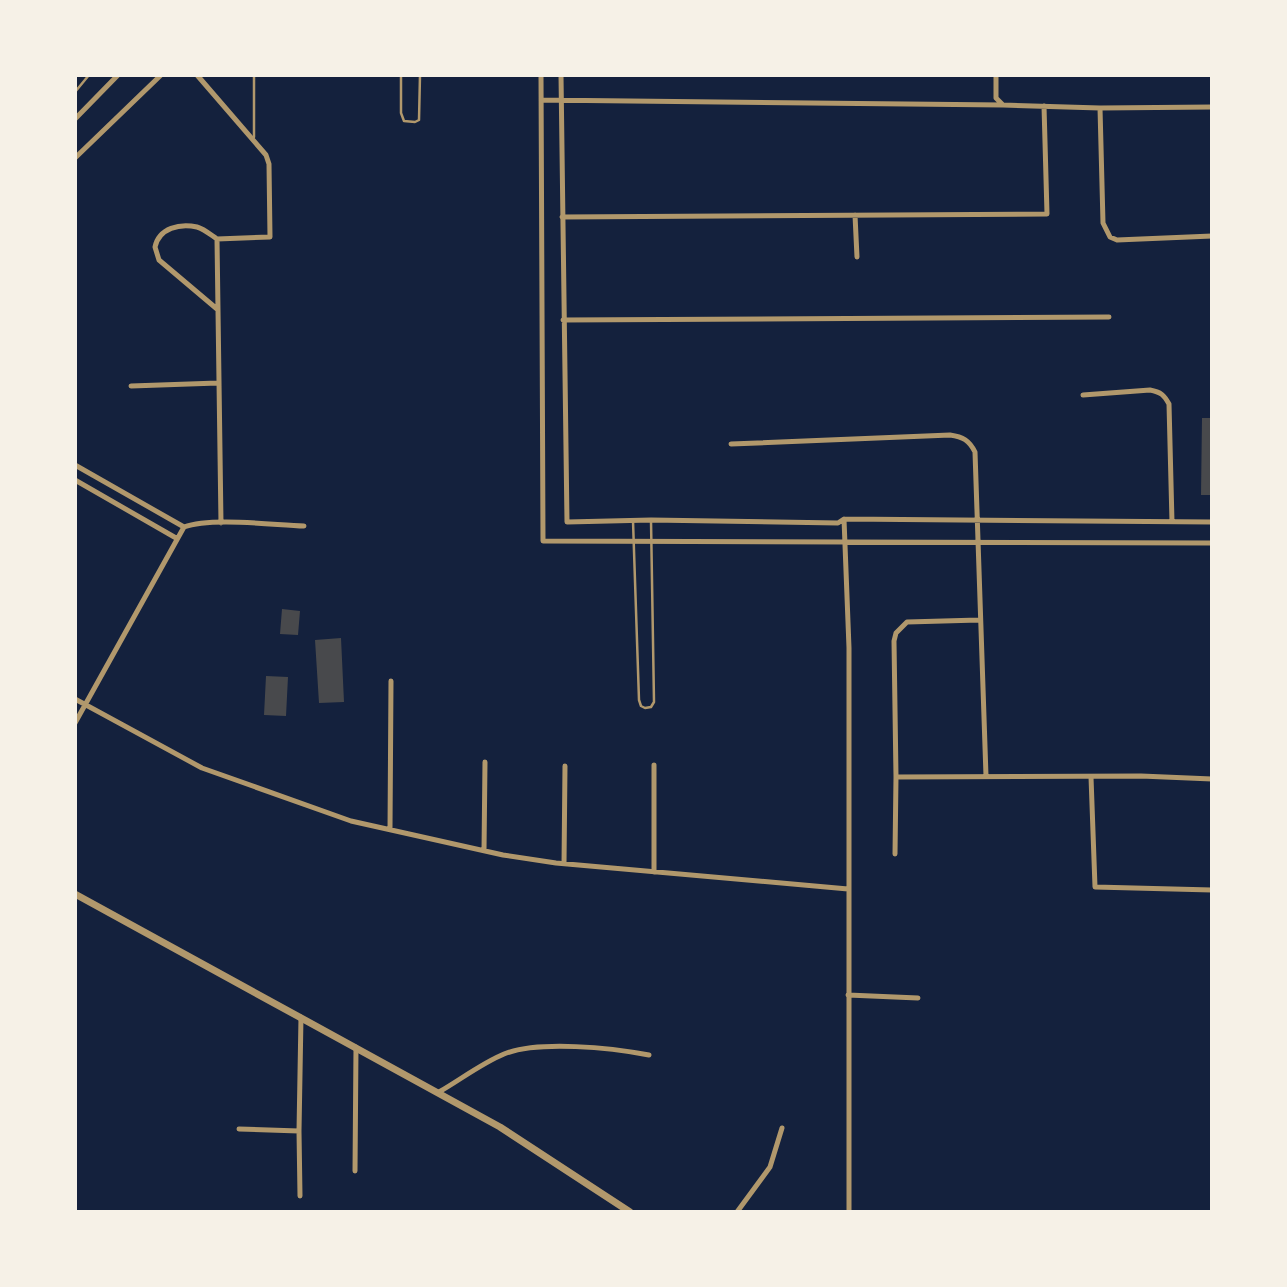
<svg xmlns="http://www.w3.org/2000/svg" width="1287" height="1287" viewBox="0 0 1287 1287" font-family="Karla,sans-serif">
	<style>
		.building { fill: #48494c }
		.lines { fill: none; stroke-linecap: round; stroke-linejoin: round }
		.service { stroke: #b1986c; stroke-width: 2.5 }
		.minor { stroke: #b1986c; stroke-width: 5 }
		.tertiary { stroke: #b1986c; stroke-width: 7 }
	</style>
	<rect width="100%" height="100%" fill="#14213d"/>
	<path class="building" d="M1202,418H1212V495H1201Z
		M282,609L300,611L298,635L280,634Z
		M341,638L344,702L319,703L315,640Z
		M266,676L288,677L286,716L264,715Z"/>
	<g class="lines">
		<path class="service" d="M401,75V113L404,121L415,122L419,120L420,75
			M75,92L89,75
			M254,137V75
			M633,521L639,700L641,706L645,708L651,707L654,702L651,520"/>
		<path class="minor" d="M197,75L266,155L269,164L270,237L217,239L221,523
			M541,75L543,541L1212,543
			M561,75L567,522L651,520L838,523L844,519L1212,522
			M996,75V98L1003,105L1100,108L1212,107
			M541,100L1003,105
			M1100,108L1103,223L1110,237L1117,240L1212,236
			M75,119L118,75
			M75,158L161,75
			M855,215L857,257
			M562,217L1047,214L1044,106
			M217,309L159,260L155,247C159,228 180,223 197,227C204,229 211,235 217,239
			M563,320L1109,317
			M131,386L218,383
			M1083,395L1150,390C1161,392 1164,395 1169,404L1172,522
			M731,444L950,435C963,437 969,440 975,452L986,776
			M75,465L184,527
			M75,480L176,538
			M844,519L849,648V1212
			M75,699L202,768L351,821L503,855L556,863L848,889
			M75,723L184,527C211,517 273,525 304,526
			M654,765V872
			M896,777L1141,776L1212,779
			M1091,777L1095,887L1212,890
			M390,830L391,681
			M484,851L485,762
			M895,854L896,777L894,641L896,633L907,622L979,620
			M564,864L565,766
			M848,995L918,998
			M439,1092C460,1080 482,1063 504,1054C539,1040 612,1048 649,1055
			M239,1129L299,1131
			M355,1171L356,1047
			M300,1196L299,1131L301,1017
			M737,1212L770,1167L782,1128"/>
		<path class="tertiary" d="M75,894L500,1127L630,1212"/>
	</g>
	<rect width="1287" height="1287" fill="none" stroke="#f6f1e7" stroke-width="154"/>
</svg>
